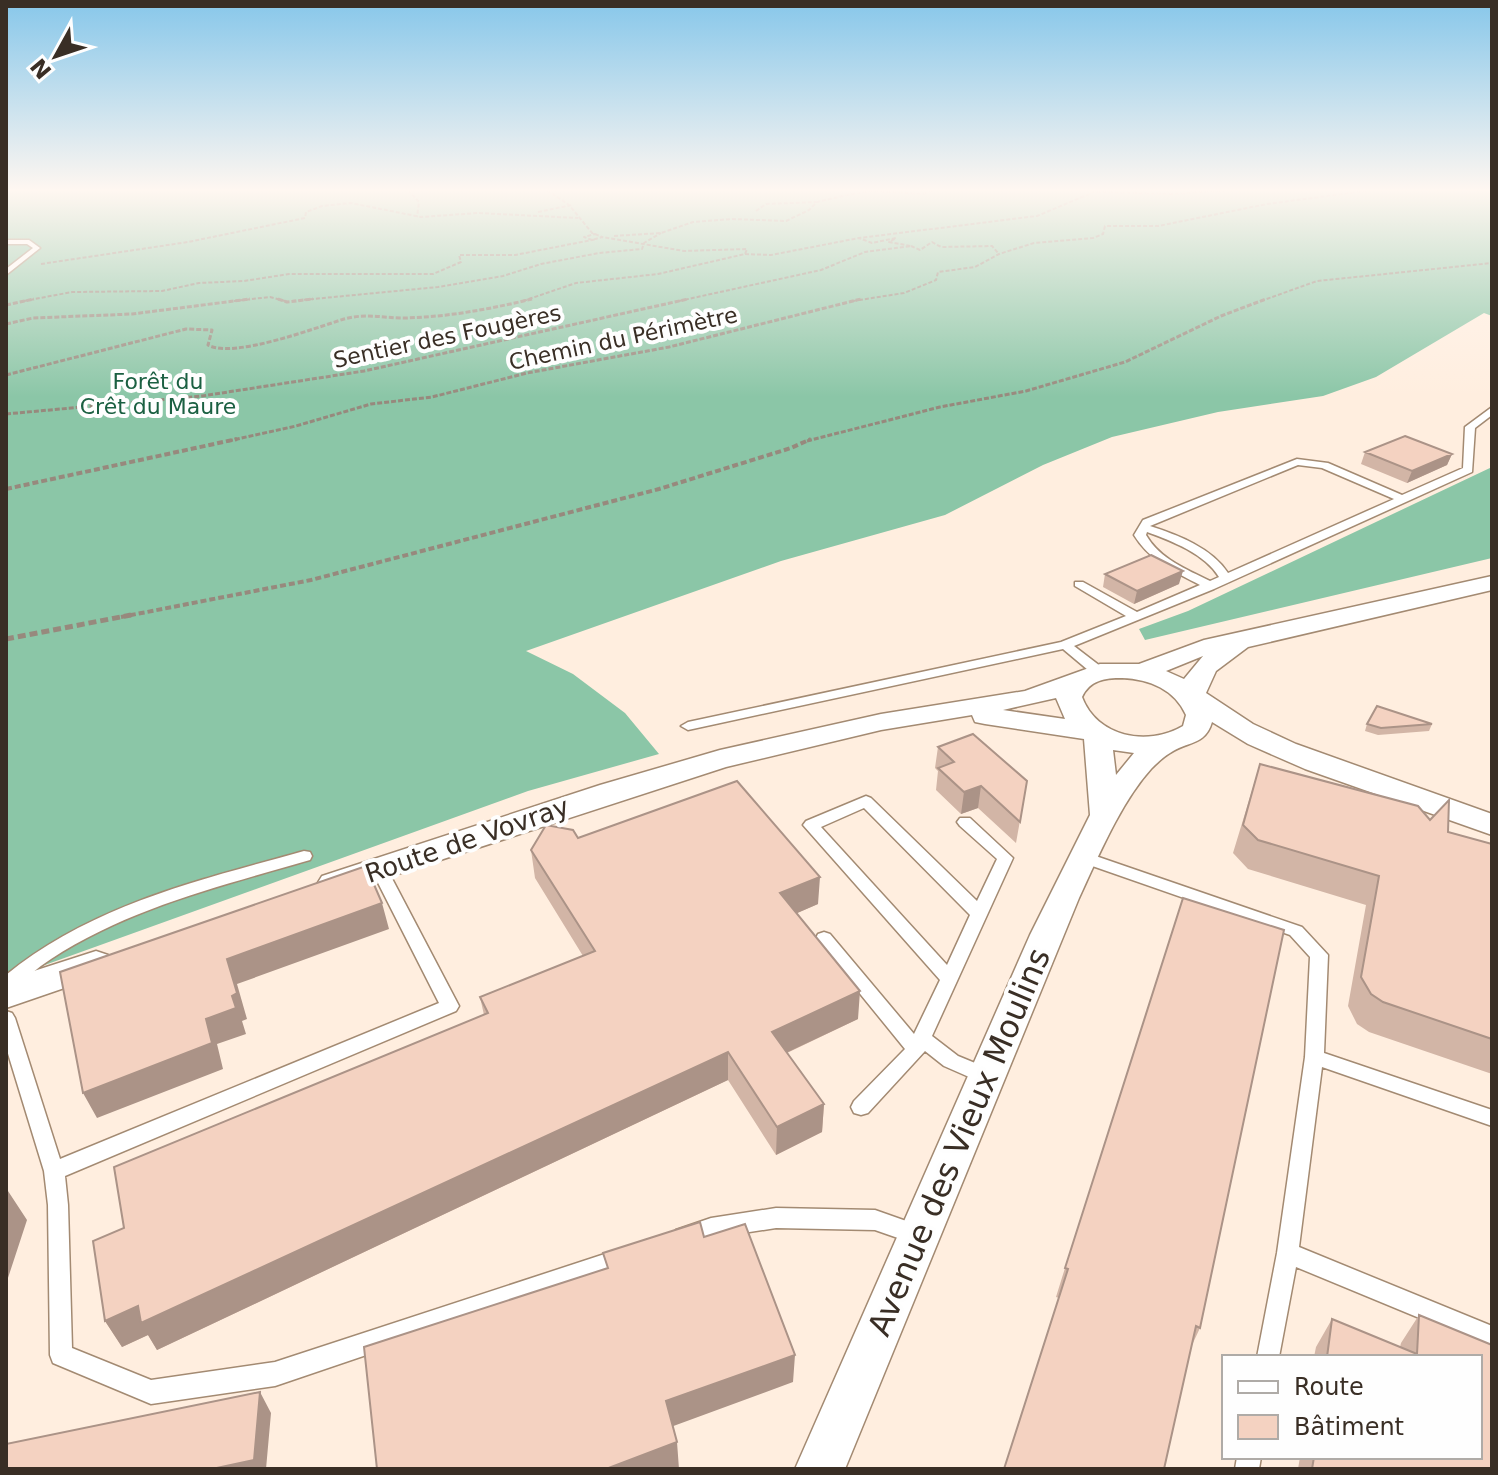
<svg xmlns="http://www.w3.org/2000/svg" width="1498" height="1475" viewBox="0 0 1498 1475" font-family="'DejaVu Sans',sans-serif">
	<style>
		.forest { fill: #8bc6a7 }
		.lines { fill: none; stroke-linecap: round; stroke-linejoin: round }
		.service-casing { stroke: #a38a72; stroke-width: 3 }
		.minor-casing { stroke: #a38a72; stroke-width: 3 }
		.path-far3 { stroke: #97897d; stroke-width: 2; stroke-dasharray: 4 2; stroke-linecap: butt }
		.path-far2 { stroke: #97897d; stroke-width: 3; stroke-dasharray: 5 2; stroke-linecap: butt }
		.path-far1 { stroke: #97897d; stroke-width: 4; stroke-dasharray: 6 3; stroke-linecap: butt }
		.path { stroke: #97897d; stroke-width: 5; stroke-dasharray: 8 4; stroke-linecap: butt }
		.service { fill: #fff; fill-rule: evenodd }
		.minor { fill: #fff; fill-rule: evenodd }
		.wall { fill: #d2b5a6 }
		.shaded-wall { fill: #ab9387 }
		.building { fill: #f4d2c1; stroke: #ab9387; stroke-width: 2 }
		.labels { text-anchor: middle; stroke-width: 8; stroke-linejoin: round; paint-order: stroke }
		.far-street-label { font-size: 22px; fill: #392e25; stroke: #fefefe }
		.far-park-label { font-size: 22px; fill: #1b6042; stroke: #fefefe }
		.street-label { font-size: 26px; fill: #392e25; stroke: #fefefe }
		.near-street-label { font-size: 32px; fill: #392e25; stroke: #fefefe }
	</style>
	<rect width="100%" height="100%" fill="#ffeedf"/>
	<path class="forest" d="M6,190H1492V316L1484,313L1376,377L1323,396L1218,412L1112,437L1043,465L945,515L781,561L526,651L573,674L625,713L659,754L528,791L6,979Z
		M1492,467V558L1145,640L1139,629L1188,611Z"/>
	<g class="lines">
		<g class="service-casing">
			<path id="service" d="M6,240H29L40,248L6,275V269L33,248L27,244H6Z
				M1492,407V415L1475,428L1472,472L1214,589L1074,646L1104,669L1106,672L1104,675H1094L1063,649L688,730L681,726L688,722L1061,642L1126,616L1075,586V582H1083L1137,612L1200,585C1175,572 1150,561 1134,535L1143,520L1297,459L1328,463L1402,495L1463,468L1465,427ZM1298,465L1322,468L1394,499L1228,573C1212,548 1178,535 1150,526ZM1147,532C1172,541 1205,554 1219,577L1210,581C1186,569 1160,559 1146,535Z
				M866,796L871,798L977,901L997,859L960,826L957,822L960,818H970L1013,858L932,1036L958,1056L992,1070L994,1076L992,1082L985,1084L944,1066L925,1051L868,1113L861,1115L854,1113L851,1107L854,1101L905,1049L818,942L816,938L818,934L824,932L830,934L914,1034L940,980L803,825L806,821ZM864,808L970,915L947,965L821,827Z
				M304,851L310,852L312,856L310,860C221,886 129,908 51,959C37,968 25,979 12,990L6,992V975C91,905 200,880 304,851Z
				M1084,852L1302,927L1328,955L1324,1053L1492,1110V1126L1322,1067L1299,1247L1492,1326V1348L1296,1267L1279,1357H1257L1277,1253L1305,1057L1310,957L1290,935L1078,861L1076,857L1078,853Z
				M379,863L385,865L387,869L459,1006L456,1011L65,1176L68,1205L72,1348L151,1380L275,1362L623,1248L631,1251L634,1258L631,1265L275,1386L151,1404L53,1363L50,1355L48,1205L44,1171L6,1047V1011L12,1013L15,1018L60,1159L439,1003L371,869L373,865Z
				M776,1208L875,1210L926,1228L929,1235L926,1242L918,1245L875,1230L776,1228L711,1238L684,1247L676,1244L673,1237L676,1230L711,1218Z
				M1237,1457H1261L1259,1469H1235Z"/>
		</g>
		<g class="minor-casing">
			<path id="minor" d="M1492,576V590L1248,647L1216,671L1206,693L1253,724L1296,744L1492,814V835L1305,769L1248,744L1212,722C1205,746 1187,741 1170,753C1163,757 1156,764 1151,769C1121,802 1098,857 1079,898L845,1469H795L1030,935L1090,815L1084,739L985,724L975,722L972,715L881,730L726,767L333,895L322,892L317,884L322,876L600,785L720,750L881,714L1025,691L1100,664H1139L1204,640ZM1203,656L1184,679L1166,671ZM1122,678C1150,679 1175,690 1186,715L1183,726C1147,747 1097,737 1082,697C1090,680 1105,678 1122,678ZM1056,698L1065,719L1003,710ZM1113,750L1134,753L1116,775Z
				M96,951L108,955L113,964L108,973L6,1008V980Z"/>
		</g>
		<path class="path-far3" d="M408,190L419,202L417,217
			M547,190L569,205L593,234
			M756,211L766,204L816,202
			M538,212L572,205
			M595,234L602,237L592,240L584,237Z
			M614,236L661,233L693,222L732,219L786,221L809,210L817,202L847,195L872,191L923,194L934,190
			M911,246L920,250L932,242L941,247L992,246L999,254
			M745,254L771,255L859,238L1037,216L1094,192L1173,194L1232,190
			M41,264L188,242L305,218L306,212L322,206L351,203L421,217L478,213L578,218
			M24,301L72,292L162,291L199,283L244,281L289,274H433L461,262L459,255H515L597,239
			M234,301L270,297L285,301
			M292,301L438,287L503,276L541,264L599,253L642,249L644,243L661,233
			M523,301L576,283L658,274L745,254L747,249L684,251L602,237
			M679,301L821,270L865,252L911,246L889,242L896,238L872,243L859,238
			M853,301L904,293L936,280L938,272L975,267L999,254L1034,243L1093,238L1103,234L1105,226H1158L1267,204L1372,190
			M1261,301L1317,281L1492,263"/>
		<path class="path-far2" d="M278,299L287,302L313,299
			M6,305L34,299
			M6,324L33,318L132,314L250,299
			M6,375L186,329L212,330L208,345C233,359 315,328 344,319C366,313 383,318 404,318C448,317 490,309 532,299
			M6,414L202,396L364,371L688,299
			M228,441L296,426L371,404L432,397L527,373L669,347L861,299
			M807,441L940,407L1026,391L1125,362L1221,316L1266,299"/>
		<path class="path-far1" d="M6,489L237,439
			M121,617L311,580L659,489L791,448L811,439"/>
		<path class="path" d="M6,639L131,615"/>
		<use href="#service" class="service"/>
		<use href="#minor" class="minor"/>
	</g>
	<path class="wall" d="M1365,452L1452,454L1447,465L1407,483L1361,464Z
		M1105,574L1179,584L1134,604L1103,587Z
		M1367,724H1432L1429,731L1378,735L1365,731Z
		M938,747L1027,781L1016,843L978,808L961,814L936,790L938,771L935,768Z
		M1260,764L1430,820L1448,832L1492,844V1074L1369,1032L1357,1024L1348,1006L1366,905L1248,869L1233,853Z
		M578,838L818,904L797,913L858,1019L787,1053L824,1104L822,1132L776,1155L728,1080L157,1350L148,1335L122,1347L105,1321L124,1228L484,1015L480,997L583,956L535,878L531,850Z
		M1065,1268L1200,1328L1192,1345L1056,1297Z
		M1419,1315L1492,1345V1469H1298L1300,1457H1480V1357H1314L1316,1347L1332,1319L1400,1347L1401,1343Z"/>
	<path class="shaded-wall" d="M1452,454L1447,465L1407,483L1412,471Z
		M1183,571L1179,584L1134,604L1137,591Z
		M981,786L978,808L961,814L964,792Z
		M820,877L818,904L779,921L780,893Z
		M382,903L389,929L237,984L247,1019L242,1021L246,1034L217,1044L223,1069L97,1118L83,1093L232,996L227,959Z
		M860,991L858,1019L771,1060L772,1032Z
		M728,1052V1080L157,1350L148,1335L122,1347L105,1321Z
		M824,1104L822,1132L776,1155L777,1127Z
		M8,1191L27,1220L6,1284V1197Z
		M795,1355L793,1382L668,1428L666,1401Z
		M260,1392L271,1413L266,1469H212Z
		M677,1442L679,1469H606Z"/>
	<path class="building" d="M1405,436L1452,454L1412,471L1365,452Z
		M1151,555L1183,571L1137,591L1105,574Z
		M1377,706L1432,724L1381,728L1367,724Z
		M973,734L1027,781L1020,822L981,786L964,792L938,768L954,762L938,747Z
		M1260,764L1418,806L1430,820L1449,800L1448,832L1492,844V1039L1383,1002L1371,994L1361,977L1379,876L1258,840L1243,825Z
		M737,781L820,877L780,893L860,991L772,1032L824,1104L777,1127L728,1052L141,1323L138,1306L105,1321L93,1241L124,1228L114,1167L488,1013L480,997L595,951L531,850L546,825L573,830L578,838Z
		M366,866L382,903L227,959L237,993L232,996L236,1008L206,1019L212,1043L83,1093L60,972Z
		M1183,898L1284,930L1200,1328L1196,1326L1164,1469H1004L1068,1269L1065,1268Z
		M700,1222L704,1237L745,1224L795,1355L666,1401L677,1442L606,1469H377L364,1347L608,1268L603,1253Z
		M1419,1315L1492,1345V1469H1312L1314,1457H1480V1357H1327L1332,1319L1417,1354Z
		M260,1392L254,1460L212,1469H6V1444Z"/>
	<linearGradient id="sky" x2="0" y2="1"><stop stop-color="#87c7ea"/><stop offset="0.48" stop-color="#fff7f1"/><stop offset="1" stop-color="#fff7f1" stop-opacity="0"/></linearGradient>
	<rect width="1498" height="397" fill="url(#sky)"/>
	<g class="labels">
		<g class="far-street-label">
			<text transform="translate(447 336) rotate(-12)" y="8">Sentier des Fougères</text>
			<text transform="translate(623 338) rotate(-12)" y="8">Chemin du Périmètre</text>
		</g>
		<g class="far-park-label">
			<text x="158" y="389">Forêt du<tspan x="158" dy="25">Crêt du Maure</tspan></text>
		</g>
		<g class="street-label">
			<text transform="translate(467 840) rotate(-19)" y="9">Route de Vovray</text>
		</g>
		<g class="near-street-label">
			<text transform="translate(959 1142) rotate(-67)" y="11">Avenue des Vieux Moulins</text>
		</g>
	</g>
	<rect width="1498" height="1475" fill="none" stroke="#392e25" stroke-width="16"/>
	<rect x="1222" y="1355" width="260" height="104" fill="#fefefe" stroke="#afaba7" stroke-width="2"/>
	<rect x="1238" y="1381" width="40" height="12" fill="#ffffff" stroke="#afaba7" stroke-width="2"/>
	<text x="1294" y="1395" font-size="24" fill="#392e25">Route</text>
	<rect x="1238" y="1415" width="40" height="24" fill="#f4d2c1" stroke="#afaba7" stroke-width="2"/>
	<text x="1294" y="1435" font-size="24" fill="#392e25">Bâtiment</text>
	<g transform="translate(56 56) rotate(230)" stroke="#fefefe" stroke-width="6" paint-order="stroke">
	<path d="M0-6L14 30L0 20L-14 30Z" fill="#392e25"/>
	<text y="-12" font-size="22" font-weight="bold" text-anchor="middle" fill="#392e25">N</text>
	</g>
</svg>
